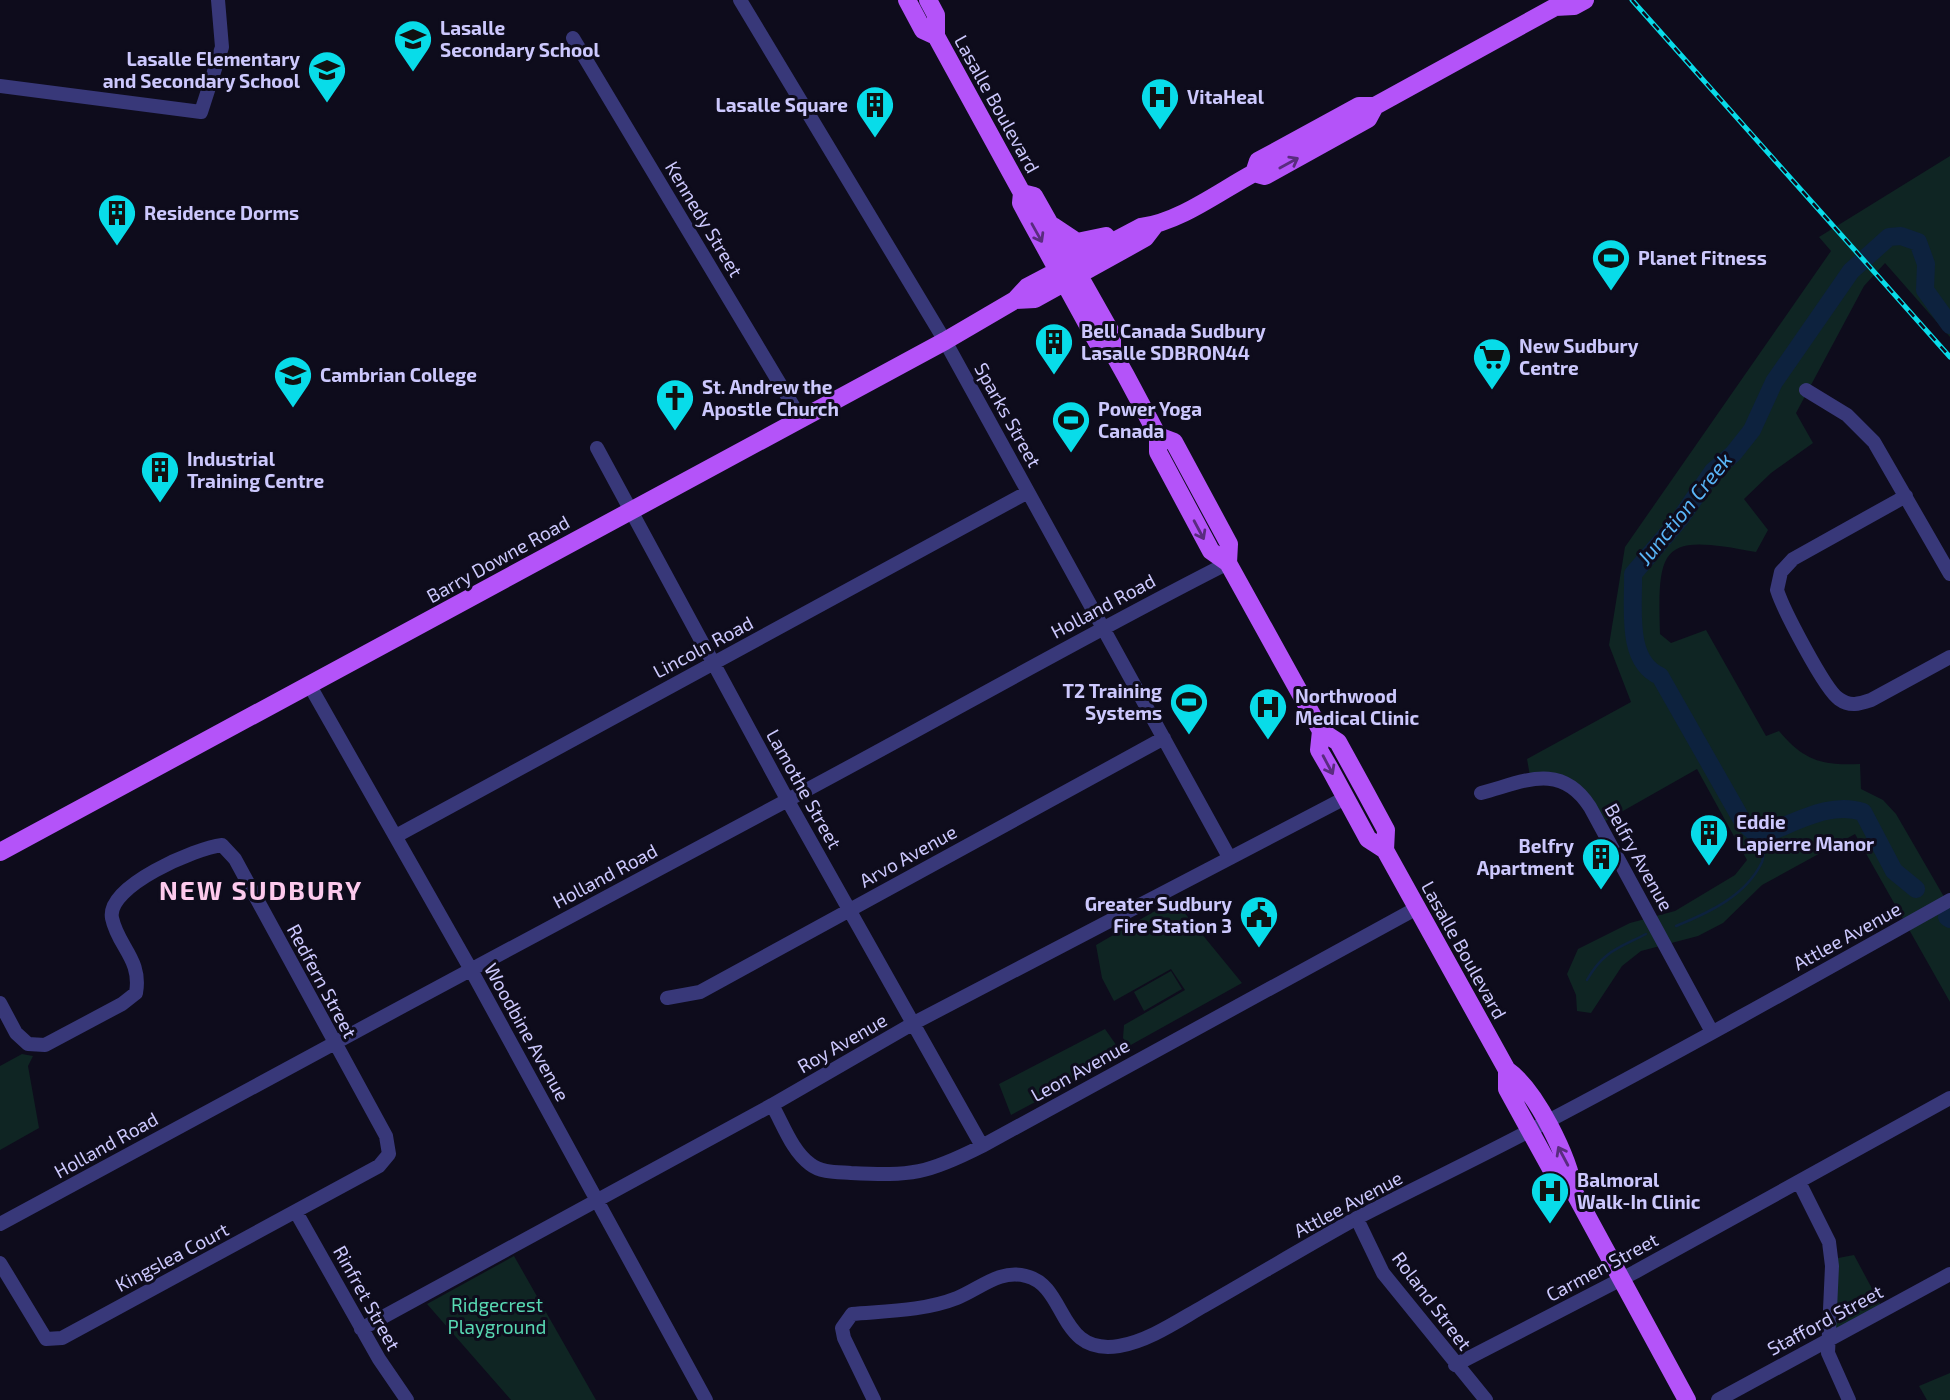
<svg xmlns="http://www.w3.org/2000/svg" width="1950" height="1400" viewBox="0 0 1950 1400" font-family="'Exo 2',sans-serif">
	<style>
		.green { fill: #0f2523 }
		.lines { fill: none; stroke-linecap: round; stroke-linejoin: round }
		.stream { stroke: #0d223e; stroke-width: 2.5 }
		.river { stroke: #0d223e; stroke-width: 18 }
		.minor { stroke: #383879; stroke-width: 14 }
		.major { stroke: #b453f9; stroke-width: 18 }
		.rail-casing { stroke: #08dce9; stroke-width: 5 }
		.rail { stroke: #0e0c1c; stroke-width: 2.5; stroke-dasharray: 8; stroke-linecap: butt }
		.oneway { stroke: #592c7f }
		.labels { text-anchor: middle; stroke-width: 6; stroke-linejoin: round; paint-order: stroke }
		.poi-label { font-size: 19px; font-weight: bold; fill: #ccc8fd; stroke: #0e0c1c; text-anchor: start }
		.street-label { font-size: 19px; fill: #ccc8fd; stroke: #0e0c1c }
		.park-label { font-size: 19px; fill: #58d9b3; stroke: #0e0c1c }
		.water-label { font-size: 21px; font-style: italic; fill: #5ab6f9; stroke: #0e0c1c }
		.district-label { font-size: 26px; font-weight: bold; letter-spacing: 2px; fill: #fdcaed; stroke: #0e0c1c }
	</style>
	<rect width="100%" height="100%" fill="#0e0c1c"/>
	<path class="green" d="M1950,156V337L1885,263L1864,286L1796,413L1813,443L1771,473L1744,499L1768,530L1756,552C1663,534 1657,543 1660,634L1671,643L1706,630L1766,736L1779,731C1803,760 1822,766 1860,764L1861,789L1883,800L1896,814L1947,902L1950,901V1002L1855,834L1762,885L1723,923L1698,936L1641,951L1622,966L1591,1013L1577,1011L1576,995L1567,974L1578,949L1630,923L1675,911L1735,875L1747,860L1697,769L1600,824L1585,798L1530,776L1527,759L1631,702L1609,645L1625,547L1831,251L1819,237Z
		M1174,900L1242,983L1129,1046L1123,1038L1124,1025L1185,990L1171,969L1114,1001L1102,978L1096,945Z
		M1171,971L1182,989L1144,1011L1134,992Z
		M1105,1029L1119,1049L1118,1058L1011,1115L999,1084Z
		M22,1054L33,1056L28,1066L39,1128L0,1150V1066Z
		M1854,1255L1883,1309L1830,1339L1833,1259Z
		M514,1256L596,1400H511L427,1304Z
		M1950,1373V1400H1927L1919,1386Z"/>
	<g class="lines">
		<path class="stream" d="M1676,926C1708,913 1746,896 1762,862C1765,855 1763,843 1763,835
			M1587,980C1603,951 1619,948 1646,934"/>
		<path class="river" d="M1916,889L1894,871L1863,812C1828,800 1791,826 1758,836L1743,822L1660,676C1625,661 1634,606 1633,574L1680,519L1713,471L1733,454L1752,430L1774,382L1851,271L1889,237L1901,236L1918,242L1926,264L1925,290L1950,325
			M1947,917L1950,919"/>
		<path class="minor" d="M740,0L945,341L1229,857
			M573,38L801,419
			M0,86L201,112L222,47L218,0
			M1806,390L1847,415L1874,442L1950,574
			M597,448L788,801L982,1146
			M1906,496L1793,559L1781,572L1777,590C1783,609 1825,690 1839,699C1850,707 1859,704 1871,700L1950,657
			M310,686L470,968L706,1400
			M1481,793C1521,783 1560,760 1590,807L1712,1032
			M396,836L1028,492
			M667,998L700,992L1164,738
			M0,1003L16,1033L28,1044L45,1045L122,1004L136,993C142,959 118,947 112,918C106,886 196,848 222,845L235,859L386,1136L389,1154L379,1166L62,1338L46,1339L0,1263
			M772,1105C783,1124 792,1151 810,1164C821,1173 838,1172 851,1173C912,1176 927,1174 982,1146L1417,908
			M1799,1182L1829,1242L1832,1266L1828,1353L1849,1400
			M296,1212L379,1359L407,1400
			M1357,1219L1383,1273L1486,1400
			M0,1224C261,1082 522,942 784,802C933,723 1078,639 1228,563
			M361,1329L772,1105L914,1023L1345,798
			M1455,1365L1635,1272L1950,1098
			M874,1400L844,1338L842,1328L852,1314C886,1311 924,1311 957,1298C981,1288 1000,1269 1026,1276C1068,1286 1057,1356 1119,1346C1149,1341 1179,1320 1204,1306C1255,1277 1306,1246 1357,1218C1415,1188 1474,1160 1531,1130C1672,1056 1811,978 1950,900
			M1718,1400L1950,1274"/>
		<path class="major" d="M907,0L923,30L936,36
			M928,0L936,15V36L1022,193L1021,203L1029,218L1097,342L1112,351L1126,376L1158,436V452L1211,551L1228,563L1321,731L1338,742L1366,793L1386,830L1385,850
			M1254,173L1265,176L1368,119L1375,106
			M1022,193L1034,196L1112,334V351
			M1053,226L1077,242L1106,236
			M1015,300L1035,299L1145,238L1155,225
			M1158,436L1174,442L1229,544L1228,563
			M1321,731L1319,750L1330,769L1368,839L1385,850L1507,1070C1536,1090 1569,1158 1574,1192L1687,1400
			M0,852L945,341L1015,300L1027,287L1141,227C1180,222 1220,191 1254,173L1258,161L1359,106H1375L1555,7L1574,6L1585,0
			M1507,1070V1089L1556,1178L1574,1192"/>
		<g class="rail-casing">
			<path id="rail" d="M1632,0L1950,357"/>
		</g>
		<use href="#rail" class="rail"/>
	</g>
	<defs><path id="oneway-shaft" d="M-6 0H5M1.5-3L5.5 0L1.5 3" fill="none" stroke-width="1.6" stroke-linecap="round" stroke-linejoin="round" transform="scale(1.75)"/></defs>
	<g class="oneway">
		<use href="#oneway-shaft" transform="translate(1289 163) rotate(-29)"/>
		<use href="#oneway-shaft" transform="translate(1037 233) rotate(61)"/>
		<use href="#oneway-shaft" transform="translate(1199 530) rotate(62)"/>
		<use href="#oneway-shaft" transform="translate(1328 765) rotate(62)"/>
		<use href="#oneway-shaft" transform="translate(1563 1156) rotate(-118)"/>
	</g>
	<defs>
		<g id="school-pin" transform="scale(2.0125)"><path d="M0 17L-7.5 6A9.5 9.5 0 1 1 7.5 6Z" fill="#08dce9" stroke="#0e0c1c"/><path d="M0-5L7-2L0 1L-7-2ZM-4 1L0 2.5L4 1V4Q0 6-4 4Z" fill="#111"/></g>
		<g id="hospital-pin" transform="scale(2.0125)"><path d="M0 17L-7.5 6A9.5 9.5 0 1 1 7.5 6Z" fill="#08dce9" stroke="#0e0c1c"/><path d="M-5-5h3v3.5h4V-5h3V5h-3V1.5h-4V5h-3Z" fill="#111"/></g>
		<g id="building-pin" transform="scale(2.0125)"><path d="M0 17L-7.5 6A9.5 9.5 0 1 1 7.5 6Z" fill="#08dce9" stroke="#0e0c1c"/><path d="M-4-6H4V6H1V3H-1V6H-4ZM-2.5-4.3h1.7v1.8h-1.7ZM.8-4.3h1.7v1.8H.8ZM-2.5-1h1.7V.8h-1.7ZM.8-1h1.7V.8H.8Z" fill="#111"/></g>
		<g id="stadium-pin" transform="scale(2.0125)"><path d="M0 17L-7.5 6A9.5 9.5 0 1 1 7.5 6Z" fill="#08dce9" stroke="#0e0c1c"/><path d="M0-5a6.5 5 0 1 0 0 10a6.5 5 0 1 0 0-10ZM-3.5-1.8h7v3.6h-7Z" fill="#111"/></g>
		<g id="supermarket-pin" transform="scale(2.0125)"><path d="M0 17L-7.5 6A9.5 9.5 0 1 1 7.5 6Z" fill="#08dce9" stroke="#0e0c1c"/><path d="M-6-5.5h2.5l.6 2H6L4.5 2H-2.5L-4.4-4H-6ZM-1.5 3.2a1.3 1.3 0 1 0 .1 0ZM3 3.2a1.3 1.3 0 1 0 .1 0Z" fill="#111"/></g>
		<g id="university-pin" transform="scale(2.0125)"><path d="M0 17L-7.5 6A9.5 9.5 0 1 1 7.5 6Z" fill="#08dce9" stroke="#0e0c1c"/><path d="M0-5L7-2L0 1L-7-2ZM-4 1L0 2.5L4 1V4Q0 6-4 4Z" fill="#111"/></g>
		<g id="church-pin" transform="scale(2.0125)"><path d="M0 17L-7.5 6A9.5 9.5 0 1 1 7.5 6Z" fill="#08dce9" stroke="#0e0c1c"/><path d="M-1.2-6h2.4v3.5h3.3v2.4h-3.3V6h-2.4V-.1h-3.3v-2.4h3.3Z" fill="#111"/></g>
		<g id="civic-pin" transform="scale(2.0125)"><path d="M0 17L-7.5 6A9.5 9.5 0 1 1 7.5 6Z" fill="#08dce9" stroke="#0e0c1c"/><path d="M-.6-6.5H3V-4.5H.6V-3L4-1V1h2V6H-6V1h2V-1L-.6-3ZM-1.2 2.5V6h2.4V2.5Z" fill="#111"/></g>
	</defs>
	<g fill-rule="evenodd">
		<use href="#school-pin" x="413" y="39"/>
		<use href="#school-pin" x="327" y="70"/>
		<use href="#hospital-pin" x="1160" y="97"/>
		<use href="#building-pin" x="875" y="105"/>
		<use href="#building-pin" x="117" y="213"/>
		<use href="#stadium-pin" x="1611" y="258"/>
		<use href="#building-pin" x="1054" y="342"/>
		<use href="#supermarket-pin" x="1492" y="357"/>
		<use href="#university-pin" x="293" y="375"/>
		<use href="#church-pin" x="675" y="398"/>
		<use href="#stadium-pin" x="1071" y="420"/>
		<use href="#building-pin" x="160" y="470"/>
		<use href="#stadium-pin" x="1189" y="702"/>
		<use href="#hospital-pin" x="1268" y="707"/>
		<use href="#building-pin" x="1709" y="833"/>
		<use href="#building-pin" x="1601" y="857"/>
		<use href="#civic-pin" x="1259" y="915"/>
		<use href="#hospital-pin" x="1550" y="1191"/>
	</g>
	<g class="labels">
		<g class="poi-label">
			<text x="440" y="35">Lasalle<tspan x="440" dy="22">Secondary School</tspan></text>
			<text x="300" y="66" text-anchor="end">Lasalle Elementary<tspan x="300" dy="22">and Secondary School</tspan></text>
			<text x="1187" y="104">VitaHeal</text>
			<text x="848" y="112" text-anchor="end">Lasalle Square</text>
			<text x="144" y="220">Residence Dorms</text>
			<text x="1638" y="265">Planet Fitness</text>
			<text x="1081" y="338">Bell Canada Sudbury<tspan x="1081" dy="22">Lasalle SDBRON44</tspan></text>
			<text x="1519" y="353">New Sudbury<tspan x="1519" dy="22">Centre</tspan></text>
			<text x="320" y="382">Cambrian College</text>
			<text x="702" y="394">St. Andrew the<tspan x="702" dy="22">Apostle Church</tspan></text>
			<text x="1098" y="416">Power Yoga<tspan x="1098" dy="22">Canada</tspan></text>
			<text x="187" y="466">Industrial<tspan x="187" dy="22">Training Centre</tspan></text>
			<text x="1162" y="698" text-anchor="end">T2 Training<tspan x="1162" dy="22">Systems</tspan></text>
			<text x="1295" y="703">Northwood<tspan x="1295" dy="22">Medical Clinic</tspan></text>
			<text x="1736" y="829">Eddie<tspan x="1736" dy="22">Lapierre Manor</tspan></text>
			<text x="1574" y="853" text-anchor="end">Belfry<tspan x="1574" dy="22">Apartment</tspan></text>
			<text x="1232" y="911" text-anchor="end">Greater Sudbury<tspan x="1232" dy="22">Fire Station 3</tspan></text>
			<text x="1577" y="1187">Balmoral<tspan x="1577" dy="22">Walk-In Clinic</tspan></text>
		</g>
		<g class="street-label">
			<text transform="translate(997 104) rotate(61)" y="7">Lasalle Boulevard</text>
			<text transform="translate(704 219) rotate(59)" y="7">Kennedy Street</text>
			<text transform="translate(1008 415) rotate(61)" y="7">Sparks Street</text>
			<text transform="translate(498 559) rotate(-29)" y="7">Barry Downe Road</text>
			<text transform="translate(1103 606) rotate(-28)" y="7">Holland Road</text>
			<text transform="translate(703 647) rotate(-28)" y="7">Lincoln Road</text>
			<text transform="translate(804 789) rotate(61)" y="7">Lamothe Street</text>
			<text transform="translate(908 856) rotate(-29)" y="7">Arvo Avenue</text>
			<text transform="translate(1639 857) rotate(61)" y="7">Belfry Avenue</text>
			<text transform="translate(605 876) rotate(-28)" y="7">Holland Road</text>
			<text transform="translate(1847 936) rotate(-29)" y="7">Attlee Avenue</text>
			<text transform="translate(1464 950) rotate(61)" y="7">Lasalle Boulevard</text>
			<text transform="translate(322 981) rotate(62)" y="7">Redfern Street</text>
			<text transform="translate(527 1032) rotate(61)" y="7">Woodbine Avenue</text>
			<text transform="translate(842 1043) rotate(-30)" y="7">Roy Avenue</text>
			<text transform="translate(1080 1070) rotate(-29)" y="7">Leon Avenue</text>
			<text transform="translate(106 1145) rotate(-29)" y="7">Holland Road</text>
			<text transform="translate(1348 1204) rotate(-28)" y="7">Attlee Avenue</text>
			<text transform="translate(172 1257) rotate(-28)" y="7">Kingslea Court</text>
			<text transform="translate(1602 1267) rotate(-28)" y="7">Carmen Street</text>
			<text transform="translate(367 1298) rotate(61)" y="7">Rinfret Street</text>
			<text transform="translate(1432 1301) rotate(53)" y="7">Roland Street</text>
			<text transform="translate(1825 1320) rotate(-28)" y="7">Stafford Street</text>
		</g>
		<g class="park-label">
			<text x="497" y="1312">Ridgecrest<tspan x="497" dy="22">Playground</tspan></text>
		</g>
		<g class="water-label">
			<text transform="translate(1685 509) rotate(-51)" y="7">Junction Creek</text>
		</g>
		<g class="district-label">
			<text x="261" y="900">NEW SUDBURY</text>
		</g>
	</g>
</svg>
